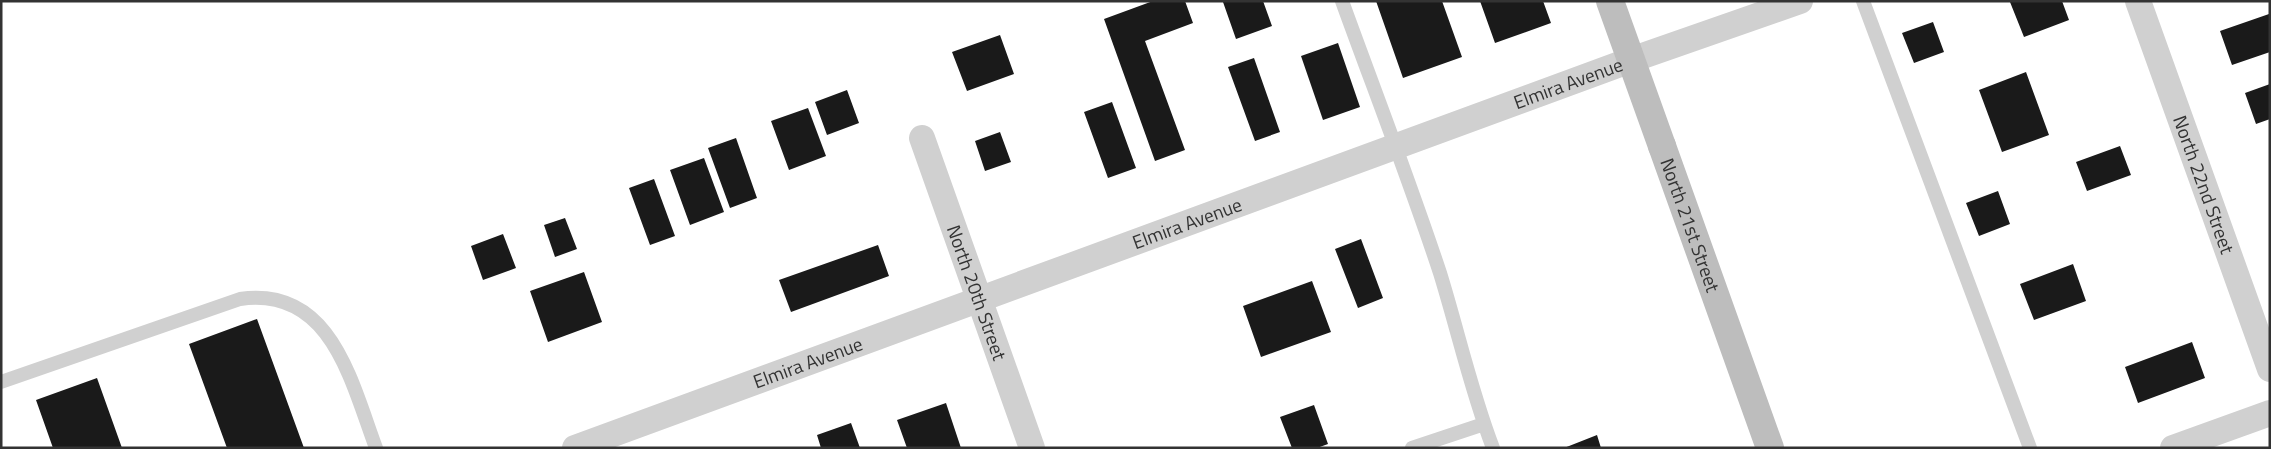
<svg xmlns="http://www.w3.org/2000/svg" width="2271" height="449" viewBox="0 0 2271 449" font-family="'Titillium Web',sans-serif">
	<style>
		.building { fill: #1a1a1a }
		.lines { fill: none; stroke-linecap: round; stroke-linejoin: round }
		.lane { stroke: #d0d0d0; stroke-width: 14 }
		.street { stroke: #d0d0d0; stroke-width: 26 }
		.secondary { stroke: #bdbdbd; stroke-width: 28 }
		.secondary-bridge { stroke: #bdbdbd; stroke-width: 28 }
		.labels { text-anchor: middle; stroke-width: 5; stroke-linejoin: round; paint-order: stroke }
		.street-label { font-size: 19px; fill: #333; stroke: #fff }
	</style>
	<rect width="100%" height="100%" fill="#fff"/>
	<path class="building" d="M1153,1H1185L1193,23L1145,41L1185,150L1155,161L1104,19Z
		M1226,1H1263L1272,26L1236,39L1223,2Z
		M1376,1H1442L1462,57L1403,78Z
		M1480,1H1543L1551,23L1495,43Z
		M2062,1L2069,20L2024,37L2010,2Z
		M2269,14L2270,52L2232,65L2220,31Z
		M1933,22L1944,52L1914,63L1902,33Z
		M1000,35L1014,74L967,91L952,52Z
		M1338,43L1360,107L1323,120L1301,56Z
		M1254,58L1280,132L1255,141L1228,67Z
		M2026,72L2049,135L2002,152L1979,90Z
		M2270,84V119L2256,124L2245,93Z
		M847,90L859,123L827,135L815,102Z
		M1112,102L1136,168L1108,178L1084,112Z
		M808,108L826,156L789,170L771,121Z
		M1000,132L1011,162L985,171L975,141Z
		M736,138L757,198L730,208L708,148Z
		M2120,146L2131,175L2087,191L2076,162Z
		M704,158L724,212L690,225L670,170Z
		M654,179L675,236L650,245L629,188Z
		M1998,191L2010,224L1979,236L1966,203Z
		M565,218L577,249L555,257L544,225Z
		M503,234L516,268L483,280L471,246Z
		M1361,239L1383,298L1358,308L1335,249Z
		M878,245L889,276L791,312L779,280Z
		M2073,264L2086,301L2034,320L2020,284Z
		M584,272L602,322L548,342L530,291Z
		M1312,281L1331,332L1261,357L1243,306Z
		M257,319L304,448H227L189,344Z
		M2192,342L2205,378L2138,403L2125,367Z
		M97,378L122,448H53L36,400Z
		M946,403L961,448H907L897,420Z
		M1314,405L1328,444L1317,448H1292L1280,417Z
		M851,423L860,448H821L817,435Z
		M1597,435L1601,448H1564Z"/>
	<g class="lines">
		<path class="lane" d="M1342,1C1375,92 1410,182 1440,273C1458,331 1471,391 1493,448
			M1863,1L2030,448
			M1,382L240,299C331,286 351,381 376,448
			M1412,448L1484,424"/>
		<g class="street">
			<path id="s1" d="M2138,1L2270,369"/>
			<path id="s2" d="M922,138L1032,448"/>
			<path id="s3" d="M575,448L1631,60L1800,1"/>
			<path d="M2173,448L2270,413"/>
		</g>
		<path class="secondary" id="s4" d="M1662,146L1770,448"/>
		<path class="secondary-bridge" d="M1610,1L1662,146"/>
	</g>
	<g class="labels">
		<g class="street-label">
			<text dy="7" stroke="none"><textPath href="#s3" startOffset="1058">Elmira Avenue</textPath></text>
			<text dy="7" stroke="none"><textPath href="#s1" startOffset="195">North 22nd Street</textPath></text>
			<text dy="7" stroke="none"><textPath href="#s3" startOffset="652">Elmira Avenue</textPath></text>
			<text dy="7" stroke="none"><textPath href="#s4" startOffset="84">North 21st Street</textPath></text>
			<text dy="7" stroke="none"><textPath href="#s2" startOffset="164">North 20th Street</textPath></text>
			<text dy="7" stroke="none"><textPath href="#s3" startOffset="248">Elmira Avenue</textPath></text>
		</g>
	</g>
	<rect width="2271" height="449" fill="none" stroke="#333333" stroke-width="5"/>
</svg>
